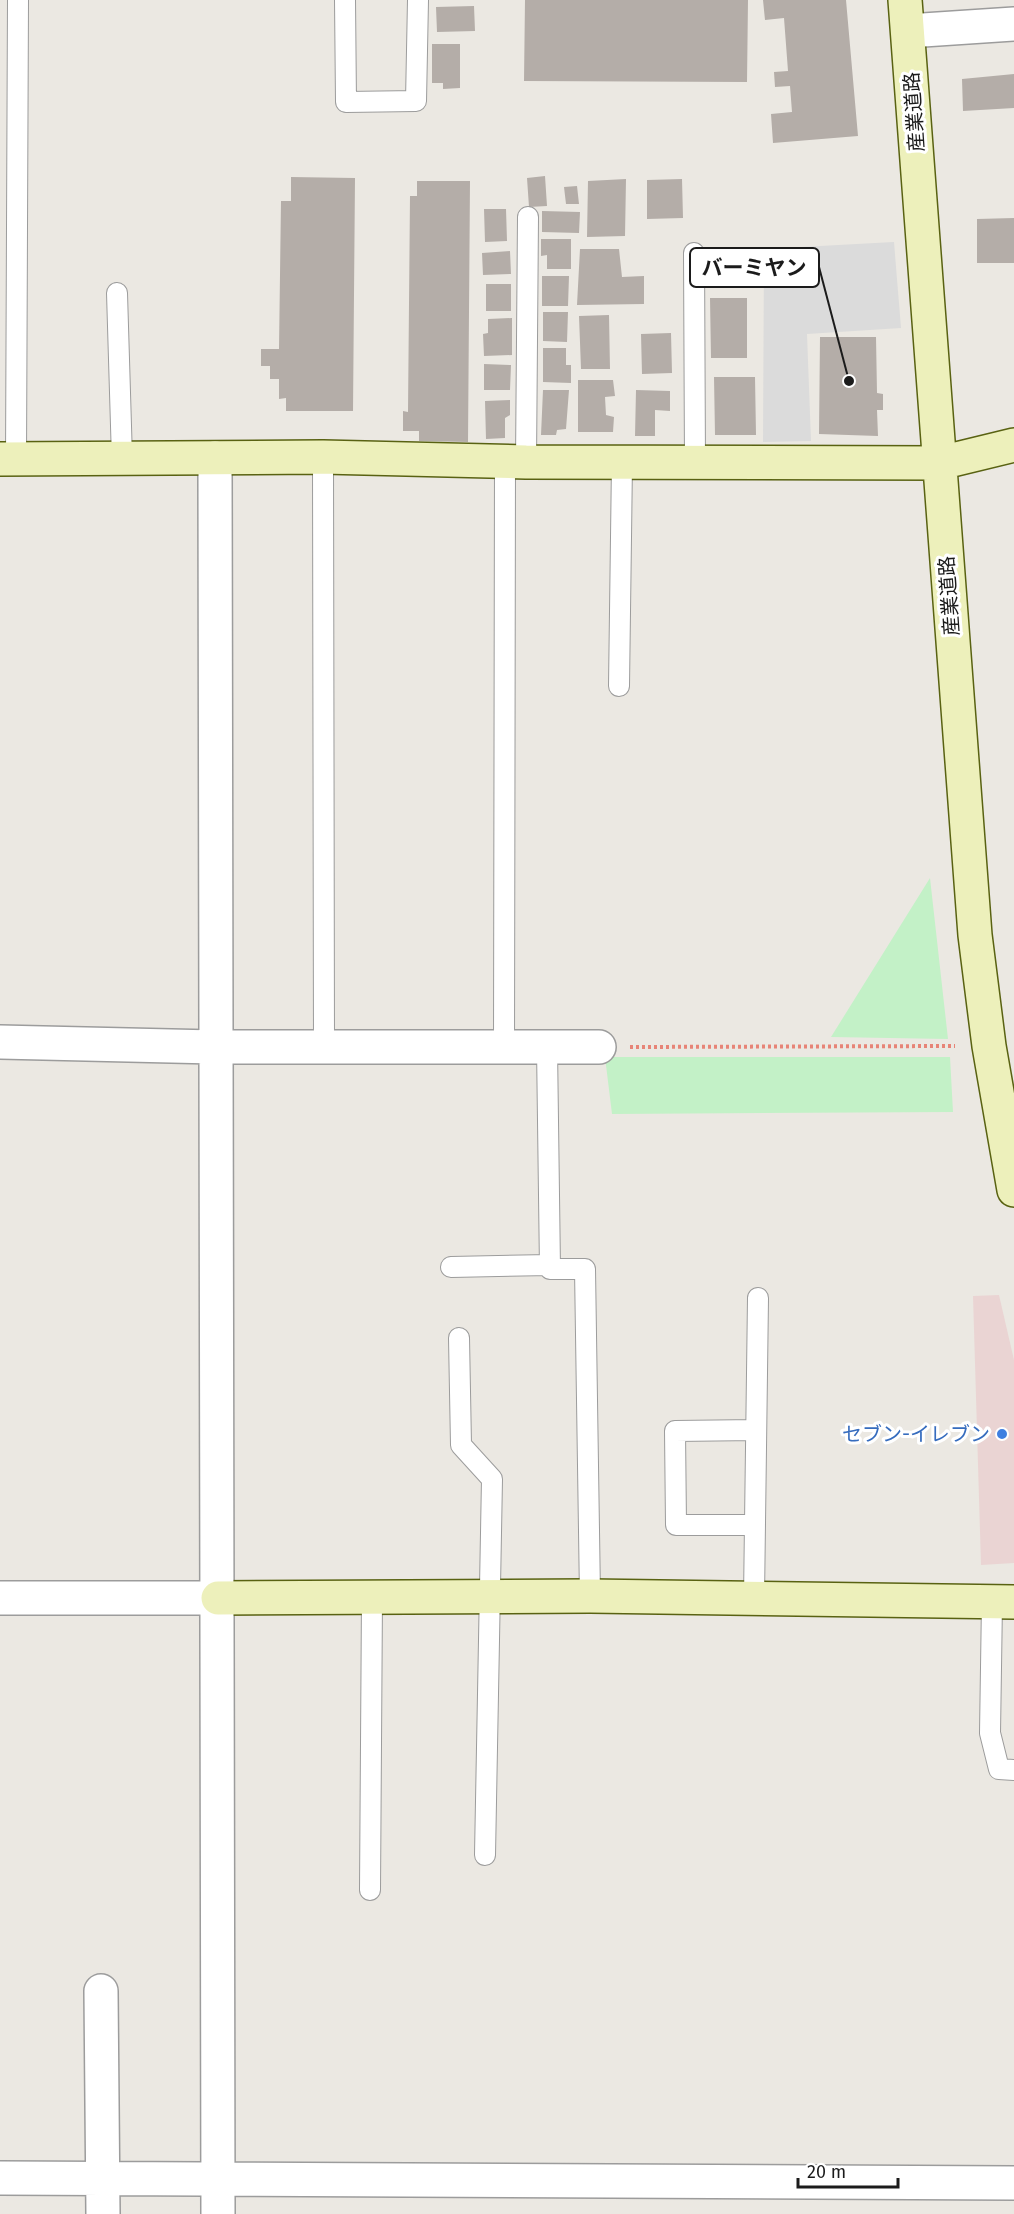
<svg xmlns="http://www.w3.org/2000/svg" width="1014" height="2214" viewBox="0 0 1014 2214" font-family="'Fira Sans','Noto Sans JP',sans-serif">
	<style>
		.commercial { fill: #ead4d3 }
		.park { fill: #c3f1c7 }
		.parking { fill: #dbdbdb }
		.building { fill: #b4ada8 }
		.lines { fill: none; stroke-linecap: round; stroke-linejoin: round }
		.lane-casing { stroke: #9c9c9c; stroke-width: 22 }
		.street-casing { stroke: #9c9c9c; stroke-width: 36 }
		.secondary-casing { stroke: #596212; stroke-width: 36 }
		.path { stroke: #e78477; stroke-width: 4; stroke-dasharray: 3 3; stroke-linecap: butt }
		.lane { stroke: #fff; stroke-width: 20 }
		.street { stroke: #fff; stroke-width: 33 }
		.secondary { stroke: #edf0bb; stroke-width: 33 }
		.shop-dot { fill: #3f7fe0; stroke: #fff; stroke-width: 2 }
		.labels { text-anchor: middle; stroke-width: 6; stroke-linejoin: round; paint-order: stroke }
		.street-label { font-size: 20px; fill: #1b1b1b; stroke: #fff }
		.shop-label { font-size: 20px; fill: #366cbe; stroke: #fff; text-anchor: end }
		.leader { fill: none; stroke: #1b1b1b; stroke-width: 2 }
		.callout-dot { fill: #1b1b1b; stroke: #fff; stroke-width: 2 }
		.callout { fill: #fff; stroke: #1b1b1b; stroke-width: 2 }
		.callout-label { font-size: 21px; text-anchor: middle; font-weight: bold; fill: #1b1b1b }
	</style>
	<rect width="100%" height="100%" fill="#ebe8e2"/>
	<path class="commercial" d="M999,1295L1014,1360V1563L981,1565L973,1296Z"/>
	<path class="park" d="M930,878L948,1039L831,1037Z
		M605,1057H950L953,1112L612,1114Z"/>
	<path class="parking" d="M894,242L901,328L807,334L811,441L763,442L764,249Z"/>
	<path class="building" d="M525,0H748L747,82L524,81Z
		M763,0H846L858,136L773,143L771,114L792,112L790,86L775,87L774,72L788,71L784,18L765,20Z
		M474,6L475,31L437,32L436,7Z
		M432,44H460V88L443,89V83H432Z
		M1014,74V108L963,111L962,79Z
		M545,176L547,206L529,207L527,178Z
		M291,177L355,178L353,411H286V398L279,399V379H270V366H261V349H279L281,201H291Z
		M626,179L625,236L587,237L588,181Z
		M682,179L683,218L647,219V180Z
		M417,181H470L468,442L419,441V431H403V411L408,412L410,196H417Z
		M577,186L579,204H566L564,187Z
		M484,209H506L507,241L485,242Z
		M542,211L580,212L579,233L542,232Z
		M1014,218V263H977V219Z
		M541,239H571V269H547V255L541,256Z
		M580,249H619L622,277L644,276V304L577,305Z
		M510,251L511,274L483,275L482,253Z
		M542,276H569L568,306H542Z
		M486,284H511V311H486Z
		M710,298H747V358H711Z
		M543,312H568L567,342L543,341Z
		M609,315L610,369H581L579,316Z
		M512,318V355L484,356L483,334L488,333V319Z
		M671,333L672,373L642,374L641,334Z
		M820,337H876L877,393L883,394V410H877L878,436L819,434Z
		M543,348H566V365H571V383L543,382Z
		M484,364L511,365L510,390H484Z
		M714,377H755L756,435H715Z
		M578,380H613L615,396L605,397L606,415L614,417L613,432H578Z
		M543,390H569L566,429L557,430L556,435H541Z
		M636,390L670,391V411L655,410V436H635Z
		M510,400V415L505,418V438L486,439L485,401Z"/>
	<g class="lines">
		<g class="lane-casing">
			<path id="lane" d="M345,0L346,102L416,101L418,0
				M694,253L695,461
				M117,293L122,459
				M323,457L324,1047
				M16,459L18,0
				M526,462L528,217
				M619,686L622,463
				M504,1047L505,461
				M547,1047L550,1269H585L590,1596
				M451,1267L550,1265
				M459,1338L461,1445L492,1479L485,1855
				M755,1525H676L675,1431L756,1430
				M754,1598L758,1298
				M992,1602L990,1733L999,1769L1014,1770
				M370,1890L372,1597"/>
		</g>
		<g class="street-casing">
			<path id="street" d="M908,31L1014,24
				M215,458L218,2214
				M0,1042L214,1047H599
				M0,1598H218
				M101,1991L103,2214
				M0,2178L1014,2183"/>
		</g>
		<g class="secondary-casing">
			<path id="secondary" d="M905,0L975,935L989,1046L1014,1190
				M0,459L323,457L526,462L940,463L1014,445
				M218,1598L590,1596L1014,1602"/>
		</g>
		<path class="path" d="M630,1047L955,1046"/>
		<use href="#lane" class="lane"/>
		<use href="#street" class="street"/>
		<use href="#secondary" class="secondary"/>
	</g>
	<circle class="shop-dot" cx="1002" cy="1434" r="6"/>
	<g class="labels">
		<g class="street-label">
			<text transform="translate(914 112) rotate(-94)" y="7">産業道路</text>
			<text transform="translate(949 596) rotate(-94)" y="7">産業道路</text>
		</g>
		<g class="shop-label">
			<text x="990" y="1441">セブン-イレブン</text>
		</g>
	</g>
	<path class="leader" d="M849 381L819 267"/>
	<circle class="callout-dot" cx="849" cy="381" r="6"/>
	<rect class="callout" x="690" y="248" width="129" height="39" rx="6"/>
	<g class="callout-label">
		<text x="754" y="275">バーミヤン</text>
	</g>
	<path d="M798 2178v9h100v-9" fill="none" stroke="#1b1b1b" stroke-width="3"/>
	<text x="807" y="2178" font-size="18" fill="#1b1b1b" stroke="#ffffff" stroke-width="4.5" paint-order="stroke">20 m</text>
</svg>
